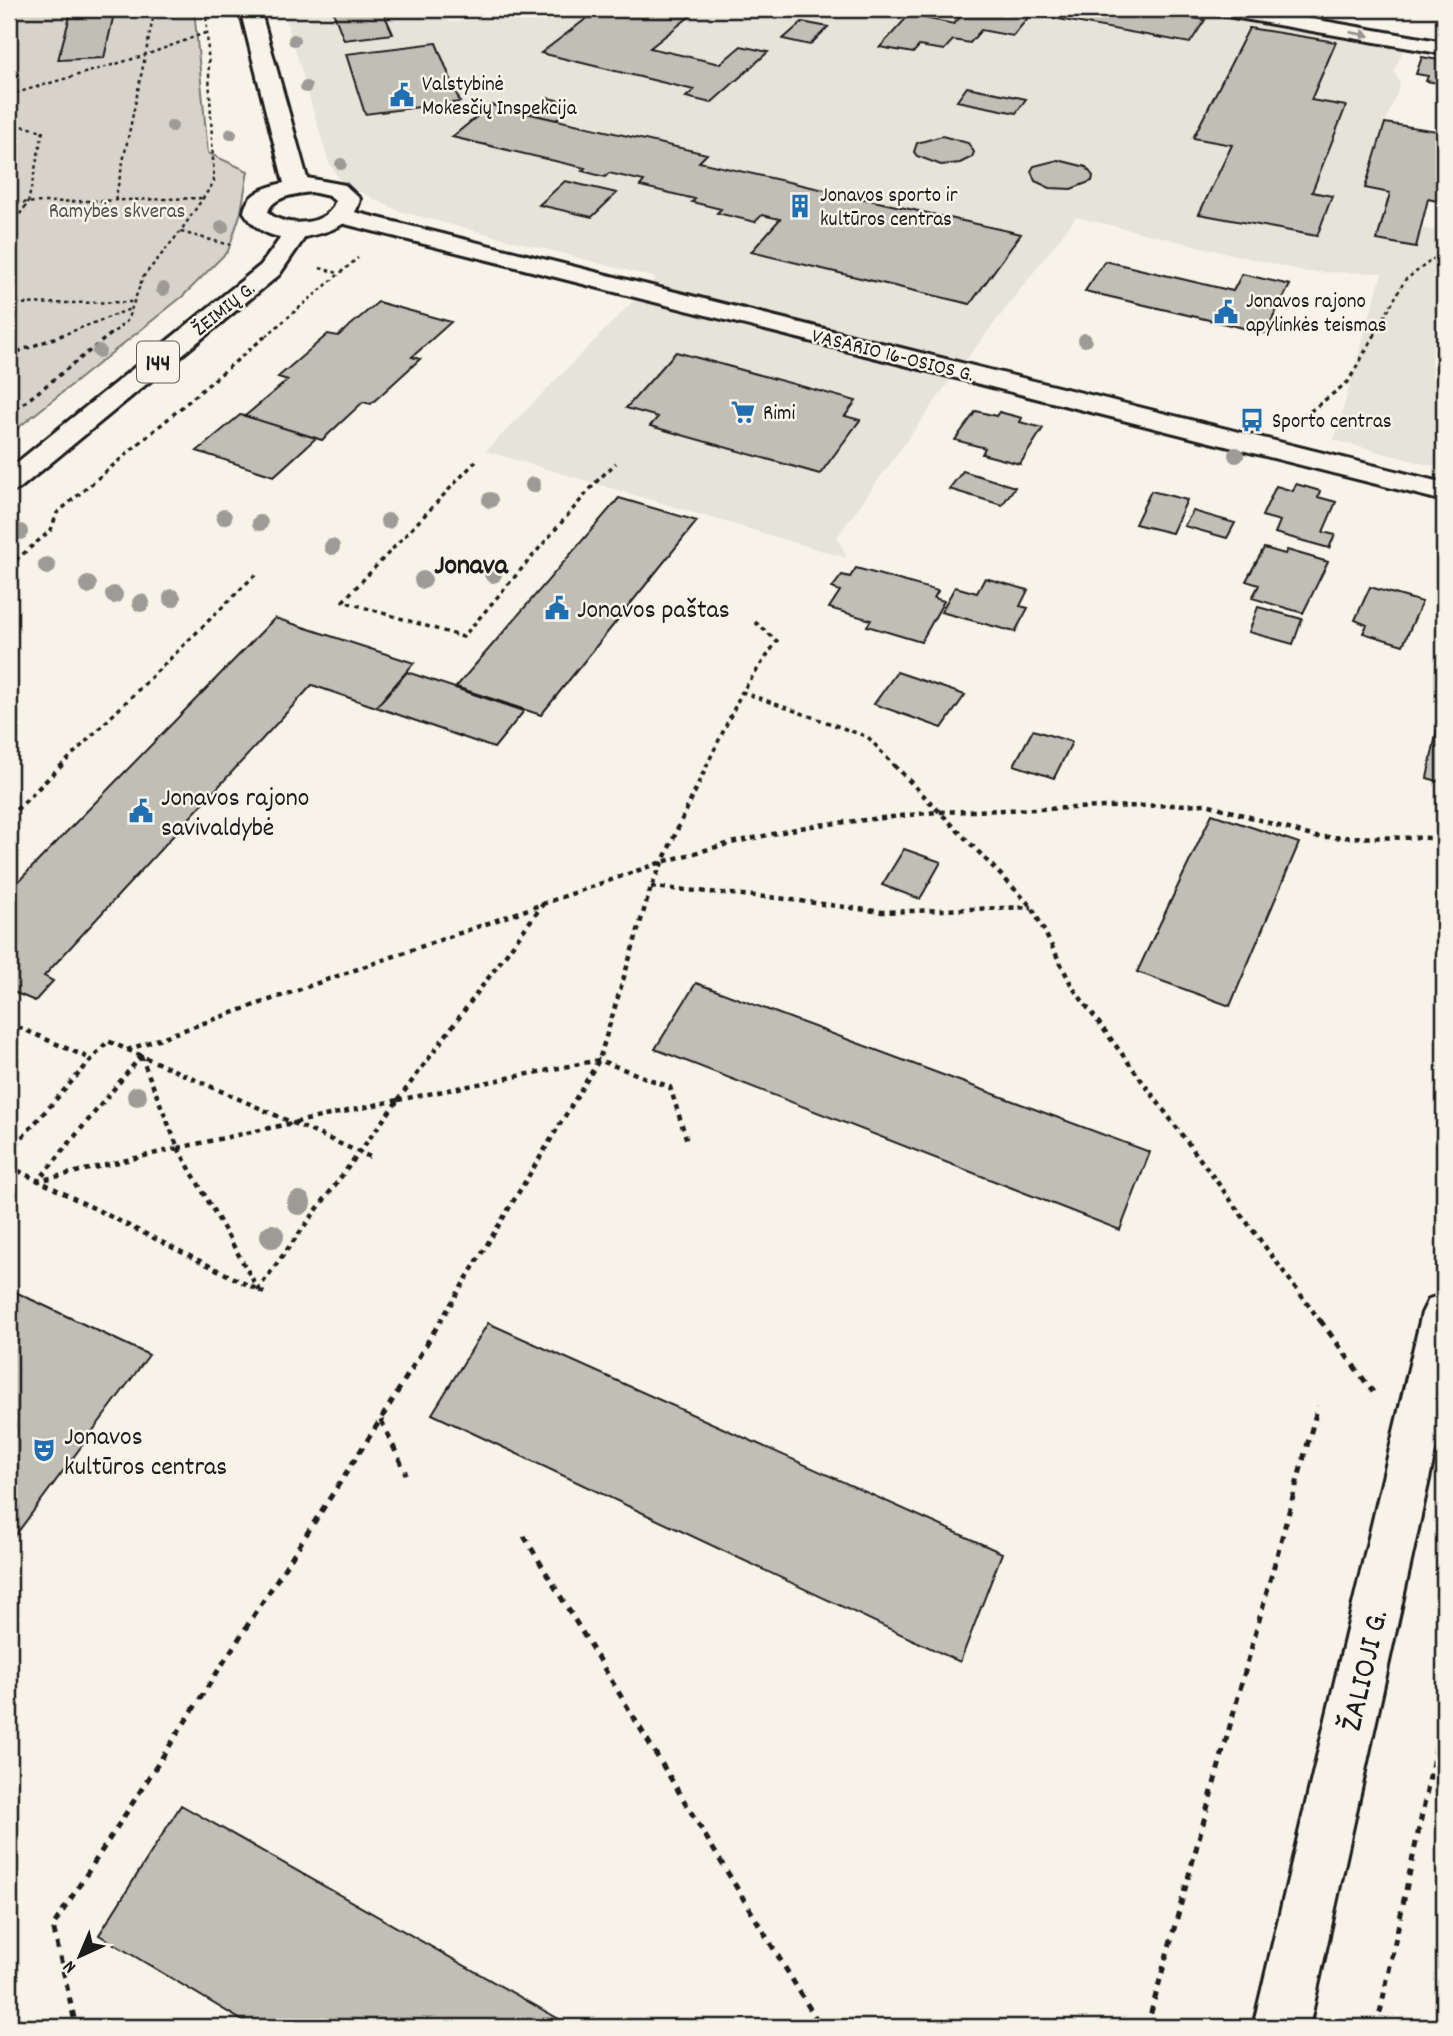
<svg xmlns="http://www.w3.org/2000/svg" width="1453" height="2036" viewBox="0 0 1453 2036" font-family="Dekko,sans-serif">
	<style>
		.built { fill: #e6e3d9 }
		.green { fill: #d7d3cb; stroke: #7a7874; stroke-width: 2 }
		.building { fill: #c0beb5; stroke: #1c1c1c; stroke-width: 2 }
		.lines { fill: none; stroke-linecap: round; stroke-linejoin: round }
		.minor-casing { stroke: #1c1c1c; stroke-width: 6 }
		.secondary-casing { stroke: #1c1c1c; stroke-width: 6 }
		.primary-casing { stroke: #1c1c1c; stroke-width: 6 }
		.path-far3 { stroke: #1c1c1c; stroke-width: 2.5; stroke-dasharray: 3.5 3.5; stroke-linecap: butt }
		.path-far2 { stroke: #1c1c1c; stroke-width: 3.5; stroke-dasharray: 4.5 4.5; stroke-linecap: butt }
		.path-far1 { stroke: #1c1c1c; stroke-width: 4.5; stroke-dasharray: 5 5; stroke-linecap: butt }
		.path { stroke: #1c1c1c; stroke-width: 5; stroke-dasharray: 7 7; stroke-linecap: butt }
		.minor { fill: #f7f3e8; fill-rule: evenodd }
		.secondary { fill: #f7f3e8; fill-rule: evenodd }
		.primary { fill: #f7f3e8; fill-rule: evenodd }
		.tree { fill: #9d9b95 }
		.oneway { fill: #94928c }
		.labels { text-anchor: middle; stroke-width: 5; stroke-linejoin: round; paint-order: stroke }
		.far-poi-label { font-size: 21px; fill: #1c1c1c; stroke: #f7f3e8; text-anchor: start }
		.far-park-label { font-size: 21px; fill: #545351; stroke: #f7f3e8 }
		.far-street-label { font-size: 21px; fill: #1c1c1c; stroke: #f7f3e8 }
		.shield { fill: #f7f3e8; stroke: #5e5c59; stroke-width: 2 }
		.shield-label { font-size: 24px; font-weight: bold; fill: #1c1c1c }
		.poi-label { font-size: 26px; fill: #1c1c1c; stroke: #f7f3e8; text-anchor: start }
		.far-district-label { font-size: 28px; font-weight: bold; fill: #1c1c1c; stroke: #f7f3e8 }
		.near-street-label { font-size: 32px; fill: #1c1c1c; stroke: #f7f3e8 }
	</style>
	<rect width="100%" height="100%" fill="#f7f3e8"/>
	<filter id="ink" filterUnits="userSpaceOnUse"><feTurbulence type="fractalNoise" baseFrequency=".0143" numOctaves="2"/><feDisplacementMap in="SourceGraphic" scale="14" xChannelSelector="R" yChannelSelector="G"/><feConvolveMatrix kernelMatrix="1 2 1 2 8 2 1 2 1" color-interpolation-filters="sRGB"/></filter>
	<g filter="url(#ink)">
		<path class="built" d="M283,9H443L449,22L500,18L511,9H1182L1404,48L1394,71L1400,85L1385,123L1444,132V172L1437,201L1428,199L1421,228L1444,233V469L1334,440L1382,273L1307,272L1076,217L949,382L837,537L847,558L486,451L656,278L399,211L342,183L329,163Z"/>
		<path class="green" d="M9,9H194L208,153L248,171L241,212L228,251L183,296L9,435Z"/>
		<path class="building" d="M72,9H115L104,58L58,60Z
			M332,9H382L393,34L344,40Z
			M599,9H699L650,48L720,64L741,46L768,52L711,103L686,97L694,90L541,53Z
			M729,9H767L750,15L737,13Z
			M967,9H1141L1205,20L1190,43L1031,14L1013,36L981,30L970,43L953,40L944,50L919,46L913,53L880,47L909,15L954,24Z
			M802,22L828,27L810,45L783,39Z
			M1249,28L1336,42L1311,100L1346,106L1312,192L1332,196L1317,236L1199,214L1232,145L1193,138Z
			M436,43L460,102L365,114L346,54Z
			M1422,57L1444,61V84L1426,81L1428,76L1416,74Z
			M967,87L1026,99L1016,113L957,101Z
			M548,98L574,104L556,120L530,114Z
			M491,105L707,154L699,162L1021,234L970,304L751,252L780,219L762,215L755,222L717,213L721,209L692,202L695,199L640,186L644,181L609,173L605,177L582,171L585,168L452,137Z
			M1385,123L1444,132V172L1437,201L1428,199L1416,247L1377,240L1390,193L1365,188Z
			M942,136L968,143L974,152L972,157L960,163L941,165L917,156L914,152L917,143Z
			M1058,160L1086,167L1093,176L1092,181L1071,189L1050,188L1035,181L1031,171L1034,166Z
			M565,181L617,193L592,217L539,205Z
			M1105,261L1233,291L1242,274L1290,285L1265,333L1085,291Z
			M378,302L451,322L412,357L420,359L371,404L363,402L322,440L245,416L288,380L278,377L328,334L338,336Z
			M676,352L856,401L845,416L860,420L820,474L650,426L658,417L626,408Z
			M976,411L996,416L999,412L1022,418L1020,422L1043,428L1020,464L982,454L985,448L955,440Z
			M240,415L245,416L316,438L274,476L197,451Z
			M963,471L1015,487L1002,505L949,489Z
			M1296,484L1320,491L1318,497L1336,502L1323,532L1335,535L1329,548L1275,533L1280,521L1262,516L1276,486L1293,491Z
			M1151,491L1187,500L1172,533L1135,524Z
			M619,498L697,521L541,715L456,687Z
			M1193,511L1235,523L1227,538L1184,526Z
			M1264,548L1285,554L1287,550L1328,562L1303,613L1252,598L1259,585L1246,581Z
			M856,568L938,591L934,598L944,601L921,642L867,626L871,620L829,608L840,591L832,588L842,575L850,577Z
			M985,578L1028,590L1020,606L1028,608L1015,632L941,612L955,587L977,593Z
			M1370,587L1422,602L1403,645L1363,633L1367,625L1355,620Z
			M1258,607L1302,619L1293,644L1249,632Z
			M275,618L414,663L376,707L312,685L44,976L53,981L35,1001L9,990V891Z
			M407,672L524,711L494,748L376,707Z
			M897,672L965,695L942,728L874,704Z
			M1033,730L1072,742L1054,778L1014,765Z
			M1437,730L1444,732V783L1427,778Z
			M1212,814L1299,843L1230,1006L1137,972Z
			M904,849L941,862L920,899L882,885Z
			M696,983L1150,1152L1120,1230L655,1049Z
			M9,1289L149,1355L9,1544Z
			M488,1323L1002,1553L960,1662L432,1414Z
			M181,1805L573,2027H253L99,1935Z
			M1444,1921V1965L1437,1962Z"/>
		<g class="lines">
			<g class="minor-casing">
				<path id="minor" d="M1211,9H1255L1444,42V54L1221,15L1214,13Z
					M1444,1294V1411L1309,2027H1253L1422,1313L1429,1299Z"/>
			</g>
			<g class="secondary-casing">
				<path id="secondary" d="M342,209L1444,483V501L333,221L330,216L333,211Z"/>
			</g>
			<g class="primary-casing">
				<path id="primary" d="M240,9H260L307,178L345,185L360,199C355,225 328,232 305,237L279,275L19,489L9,492V469L261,265L279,240L280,237C263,234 253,226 244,212C247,192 267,187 284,183ZM311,192L329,196L335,201C330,226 283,229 268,212C272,196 297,194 311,192Z"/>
			</g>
			<path class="path-far3" d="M9,95L143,56L208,32
				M9,123L43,131L28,203L9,229
				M115,200L155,9
				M9,203L204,198
				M181,232L230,245
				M320,268L338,273
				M9,304L133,302
				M60,336L130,309
				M109,336L127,321L143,277L180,232L214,182L206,9
				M266,336L358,258
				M1374,336L1405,280L1444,251"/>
			<path class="path-far2" d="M9,355L65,334
				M9,415L111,334
				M1303,417L1348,382L1375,334
				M476,461L343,601L463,637L598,480L616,463
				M9,566L51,530L57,513L268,334
				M755,622L777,641L742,692L868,737L895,767
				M60,767L256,574
				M706,767L742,692"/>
			<path class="path-far1" d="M894,765L1032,907L1073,988L1321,1322
				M9,817L62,765
				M651,887L778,898L882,912L1032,907
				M9,1023L91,1059
				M127,1050L662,862L731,843L810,826L937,812L1207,804L1315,837L1444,838
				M141,1056L178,1148L38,1181Z
				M398,1100L543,904
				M398,1100L599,1060L670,1087L687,1141
				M178,1148L258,1289L398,1100
				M178,1148L398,1100
				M9,1152L108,1041L370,1157
				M9,1166L268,1295
				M440,1322L599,1060L651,887L707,765"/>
			<path class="path" d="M1320,1320L1373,1392
				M381,1420L406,1474
				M524,1536L821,2027
				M74,2018L53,1926L381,1419L441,1320
				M1147,2027L1318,1406
				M1377,2027L1444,1710"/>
			<use href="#minor" class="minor"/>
			<use href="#secondary" class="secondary"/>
			<use href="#primary" class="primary"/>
		</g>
		<g class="tree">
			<circle cx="294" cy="40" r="6"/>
			<circle cx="306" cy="87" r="6"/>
			<circle cx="172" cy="126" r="6"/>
			<circle cx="231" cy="134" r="6"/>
			<circle cx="341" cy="164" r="6"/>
			<circle cx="222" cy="227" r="7"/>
			<circle cx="163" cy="289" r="7"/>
			<circle cx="1085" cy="340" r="7"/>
			<circle cx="99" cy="351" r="7"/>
			<circle cx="1236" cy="455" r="8"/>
			<circle cx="533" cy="485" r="8"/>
			<circle cx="490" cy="500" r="8"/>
			<circle cx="224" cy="517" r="8"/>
			<circle cx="388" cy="521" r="8"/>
			<circle cx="260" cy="523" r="8"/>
			<circle cx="20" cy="532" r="8"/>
			<circle cx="332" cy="547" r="8"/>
			<circle cx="47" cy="566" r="9"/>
			<circle cx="493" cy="574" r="9"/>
			<circle cx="423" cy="580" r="9"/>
			<circle cx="88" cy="585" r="9"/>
			<circle cx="114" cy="595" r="9"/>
			<circle cx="172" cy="598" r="9"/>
			<circle cx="141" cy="603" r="9"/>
			<circle cx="137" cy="1096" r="10"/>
			<circle cx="299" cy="1203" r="12"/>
			<circle cx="272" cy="1236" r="12"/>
		</g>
		<defs><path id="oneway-solid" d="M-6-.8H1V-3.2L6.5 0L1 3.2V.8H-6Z" transform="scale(1.75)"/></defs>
		<use class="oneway" href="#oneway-solid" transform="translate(1360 34) rotate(10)"/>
	</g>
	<defs>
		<g id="civic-bare" transform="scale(1.89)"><path d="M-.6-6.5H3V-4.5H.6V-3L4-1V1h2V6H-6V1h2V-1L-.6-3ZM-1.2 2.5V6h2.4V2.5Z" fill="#1f6fb2" stroke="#f7f3e8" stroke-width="2.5" paint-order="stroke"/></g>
		<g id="building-bare" transform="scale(1.89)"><path d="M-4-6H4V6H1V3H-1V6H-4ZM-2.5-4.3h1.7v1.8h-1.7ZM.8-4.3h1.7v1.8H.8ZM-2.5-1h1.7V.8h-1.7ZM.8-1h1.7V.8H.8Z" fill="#1f6fb2" stroke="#f7f3e8" stroke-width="2.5" paint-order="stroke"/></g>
		<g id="supermarket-bare" transform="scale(1.89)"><path d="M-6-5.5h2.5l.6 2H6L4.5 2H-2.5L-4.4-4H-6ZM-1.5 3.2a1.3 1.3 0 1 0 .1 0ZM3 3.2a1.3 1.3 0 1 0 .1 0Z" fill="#1f6fb2" stroke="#f7f3e8" stroke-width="2.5" paint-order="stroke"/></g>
		<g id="bus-bare" transform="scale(1.89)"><path d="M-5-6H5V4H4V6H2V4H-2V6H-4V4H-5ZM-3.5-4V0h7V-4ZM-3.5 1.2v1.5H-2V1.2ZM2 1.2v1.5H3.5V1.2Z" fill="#1f6fb2" stroke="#f7f3e8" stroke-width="2.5" paint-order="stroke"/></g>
		<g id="theatre-bare" transform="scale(1.89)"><path d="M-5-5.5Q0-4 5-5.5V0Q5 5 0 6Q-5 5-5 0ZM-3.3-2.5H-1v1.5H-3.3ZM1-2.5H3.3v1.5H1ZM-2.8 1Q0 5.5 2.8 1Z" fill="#1f6fb2" stroke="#f7f3e8" stroke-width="2.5" paint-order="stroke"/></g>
	</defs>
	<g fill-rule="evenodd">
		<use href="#civic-bare" x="402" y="95"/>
		<use href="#building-bare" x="800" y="206"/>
		<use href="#civic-bare" x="1226" y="312"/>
		<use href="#supermarket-bare" x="743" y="412"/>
		<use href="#bus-bare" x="1252" y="420"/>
		<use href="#civic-bare" x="557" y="608"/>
		<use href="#civic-bare" x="141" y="811"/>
		<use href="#theatre-bare" x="44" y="1450"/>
	</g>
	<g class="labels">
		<g class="far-poi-label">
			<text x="422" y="90">Valstybinė<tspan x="422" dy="24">Mokesčių Inspekcija</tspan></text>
			<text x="820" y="201">Jonavos sporto ir<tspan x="820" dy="24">kultūros centras</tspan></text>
			<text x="1246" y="307">Jonavos rajono<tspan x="1246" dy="24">apylinkės teismas</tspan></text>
			<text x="763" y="419">Rimi</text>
			<text x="1272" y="427">Sporto centras</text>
		</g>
		<g class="far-park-label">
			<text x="117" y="217">Ramybės skveras</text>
		</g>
		<g class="far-street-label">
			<text transform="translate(223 308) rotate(-39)" y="7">ŽEIMIŲ G.</text>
			<text transform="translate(893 354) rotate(14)" y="7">VASARIO 16-OSIOS G.</text>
		</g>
		<rect class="shield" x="137" y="341.5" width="42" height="41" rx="5"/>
		<g class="shield-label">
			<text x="158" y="370">144</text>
		</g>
		<g class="poi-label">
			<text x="577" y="617">Jonavos paštas</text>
			<text x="161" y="805">Jonavos rajono<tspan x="161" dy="30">savivaldybė</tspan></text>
			<text x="64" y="1444">Jonavos<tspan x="64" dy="30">kultūros centras</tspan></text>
		</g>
		<g class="far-district-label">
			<text x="471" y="573">Jonava</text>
		</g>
		<g class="near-street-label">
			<text transform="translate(1362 1670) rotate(-77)" y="11">ŽALIOJI G.</text>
		</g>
	</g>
	<rect width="1453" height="2036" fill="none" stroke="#f7f3e8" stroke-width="35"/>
	<rect x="18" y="18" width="1418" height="2001" fill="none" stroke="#1c1c1c" stroke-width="2.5" filter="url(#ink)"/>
	<g transform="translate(80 1956) rotate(224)" stroke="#f7f3e8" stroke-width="5" paint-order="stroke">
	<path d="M0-5L12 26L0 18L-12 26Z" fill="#1c1c1c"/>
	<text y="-10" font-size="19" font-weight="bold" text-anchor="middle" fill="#1c1c1c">N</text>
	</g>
</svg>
